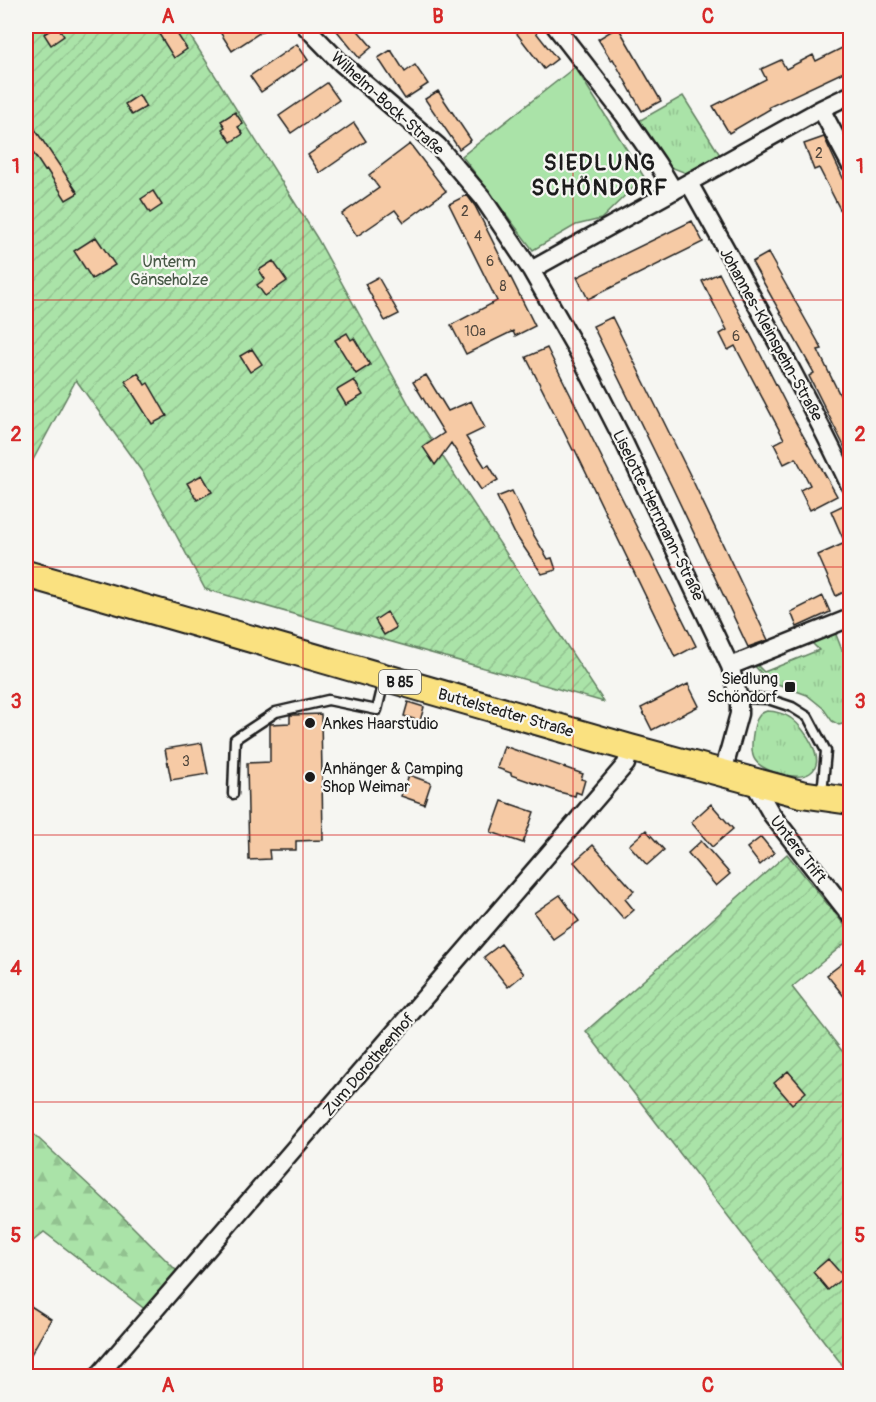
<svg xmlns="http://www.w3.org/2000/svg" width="876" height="1402" viewBox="0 0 876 1402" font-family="Pangolin,sans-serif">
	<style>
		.grass { fill: url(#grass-tufts); stroke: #638062; stroke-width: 1.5 }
		.forest { fill: url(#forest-firs); stroke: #638062; stroke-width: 1.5 }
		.park { fill: #aae3a8; stroke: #638062; stroke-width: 1.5 }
		.garden { fill: url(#garden-furrows); stroke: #638062; stroke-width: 1.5 }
		.building { fill: #f6caa5; stroke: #1c1c1c; stroke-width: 1.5 }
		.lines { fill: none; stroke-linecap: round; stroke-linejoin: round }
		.service-casing { stroke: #1c1c1c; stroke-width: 13 }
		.minor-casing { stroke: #1c1c1c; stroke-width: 21 }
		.primary-casing { stroke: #1c1c1c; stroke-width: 30 }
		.service { stroke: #f6f6f2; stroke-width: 8 }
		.minor { stroke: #f6f6f2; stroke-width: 16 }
		.primary { stroke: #fae180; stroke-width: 26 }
		.grid { fill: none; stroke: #d62828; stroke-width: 1.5; stroke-opacity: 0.55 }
		.poi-dot { fill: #1c1c1c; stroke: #f6f6f2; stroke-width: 2 }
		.labels { text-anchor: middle; stroke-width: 4.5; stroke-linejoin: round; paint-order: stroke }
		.number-label { font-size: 14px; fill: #52483e }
		.shield { fill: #f6f6f2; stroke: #5d5d5c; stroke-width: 1.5 }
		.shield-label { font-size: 15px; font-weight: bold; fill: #1c1c1c }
		.street-label { font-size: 16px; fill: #1c1c1c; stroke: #f6f6f2 }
		.park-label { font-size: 16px; fill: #475846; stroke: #f6f6f2 }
		.poi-label { font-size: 16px; fill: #1c1c1c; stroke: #f6f6f2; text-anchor: start }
		.district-label { font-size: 22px; font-weight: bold; letter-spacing: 1.5px; fill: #1c1c1c; stroke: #f6f6f2 }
		.neatline { fill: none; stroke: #d62828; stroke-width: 2 }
		.grid-label { font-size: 20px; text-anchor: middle; font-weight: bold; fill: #d62828 }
	</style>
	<defs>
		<pattern id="grass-tufts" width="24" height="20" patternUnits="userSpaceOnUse" patternTransform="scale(1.5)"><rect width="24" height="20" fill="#aae3a8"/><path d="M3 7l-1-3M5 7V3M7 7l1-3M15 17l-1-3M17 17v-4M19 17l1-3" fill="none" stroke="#92c290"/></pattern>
		<pattern id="forest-firs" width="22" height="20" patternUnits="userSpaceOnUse" patternTransform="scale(1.5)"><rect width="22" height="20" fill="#aae3a8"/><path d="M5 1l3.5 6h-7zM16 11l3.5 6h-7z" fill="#92c290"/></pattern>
		<pattern id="garden-furrows" width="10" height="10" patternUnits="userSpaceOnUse" patternTransform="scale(1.5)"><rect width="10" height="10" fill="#aae3a8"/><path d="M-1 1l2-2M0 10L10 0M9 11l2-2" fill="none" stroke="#92c290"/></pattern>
	</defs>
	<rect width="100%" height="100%" fill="#f6f6f2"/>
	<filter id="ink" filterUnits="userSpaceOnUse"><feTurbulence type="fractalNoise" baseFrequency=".0167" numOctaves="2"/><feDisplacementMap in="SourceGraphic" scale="12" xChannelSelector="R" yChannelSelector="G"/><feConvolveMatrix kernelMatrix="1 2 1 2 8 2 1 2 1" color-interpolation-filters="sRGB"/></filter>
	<g filter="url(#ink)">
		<path class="grass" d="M683,96L720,155L686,173L668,166L637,122Z
			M835,632L842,650L850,647V722L839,725L832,721L823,708L807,695L767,680L753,664L755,663L764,672L819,650L810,641Z
			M767,711C775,711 786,714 792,719C804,728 828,761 810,773C798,781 763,772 755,760C749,752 753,723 759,716C761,713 764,712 767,711Z"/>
		<path class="forest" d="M26,1127L120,1214L179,1273L146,1310L44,1232L26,1247Z"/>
		<path class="park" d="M575,67L644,177L601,219L576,225L533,250L462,156Z"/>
		<path class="garden" d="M26,26H184L317,238L412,410L604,702L205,589L143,473L76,380L26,473Z
			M787,854L850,932V939L792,987L850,1061V1375L586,1031Z"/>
		<path class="building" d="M57,26L64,36L51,45L44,34Z
			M154,26H172L187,49L174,58Z
			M229,26H270L232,51L220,32Z
			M333,26H354L372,47L359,58Z
			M511,26H531L557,59L544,69Z
			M618,27L661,101L642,111L613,59L611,60L598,39Z
			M297,44L308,60L261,92L250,76Z
			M846,46L850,55V69L769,107L770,109L729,133L713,106L766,79L761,69L781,60L786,69L813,55L816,61Z
			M391,50L405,72L415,65L428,84L405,99L378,58Z
			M327,83L339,100L291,133L279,116Z
			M438,91L471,140L459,149L425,99Z
			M139,95L146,107L132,115L125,104Z
			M235,112L243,124L238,127L243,134L231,142L222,129L225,127L221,121Z
			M26,116L78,193L66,200L47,170L45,171L26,142Z
			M354,123L366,141L320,173L308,155Z
			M824,137L850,193V229L819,168L814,170L804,144Z
			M410,144L446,191L404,222L395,210L357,236L342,214L379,188L369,175Z
			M153,191L162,205L150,213L141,199Z
			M467,195L475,206L535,326L515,336L513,331L466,354L451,325L497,301L449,204Z
			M692,221L703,242L588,299L577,277Z
			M96,237L115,265L92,279L74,251Z
			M768,253L822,349L818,350L850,416V458L809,376L814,373L752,262Z
			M273,261L287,281L265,296L257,285L265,279L259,270Z
			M719,273L791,414L837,496L810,510L800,490L810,485L796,458L784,464L774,444L784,439L735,346L728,350L720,334L727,330L702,281Z
			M378,277L399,314L385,321L365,284Z
			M612,317L691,477L768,640L748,647L672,487L593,326Z
			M347,333L351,340L354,338L370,365L356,374L335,340Z
			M547,348L696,646L675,657L575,450H573L526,357Z
			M252,349L262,364L250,372L240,356Z
			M138,373L145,385L148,383L167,416L152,424L125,381Z
			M426,375L448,411L471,401L485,428L466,437L485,467L489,465L498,480L481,490L451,443L435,465L423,447L444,433L413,382Z
			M354,380L363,395L346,405L337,390Z
			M202,475L212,492L197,500L187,483Z
			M512,491L533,534L548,559L552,558L556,570L542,574L515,534L497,497Z
			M850,502V589L836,596L818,555L845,543L831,511Z
			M823,596L830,612L797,627L791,612Z
			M387,612L396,628L384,635L375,620Z
			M688,684L699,706L652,730L641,708Z
			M408,702L424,707L420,721L404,716Z
			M321,714L323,840L296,841V850H269L270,859L249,860L247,763L270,762V724L290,723V715H293Z
			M202,743L208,774L171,780L165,749Z
			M504,746L583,774L581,779L585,780L581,794L576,792L575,796L559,792L511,775V773L497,768Z
			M409,775L431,783L424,804L401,796Z
			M502,801L534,812L523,843L491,832Z
			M711,804L733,829L712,847L691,822Z
			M646,830L664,850L647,865L629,845Z
			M761,837L774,853L760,865L747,848Z
			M701,841L730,874L716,886L688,853Z
			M593,845L634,891L625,899L634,910L624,919L574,862Z
			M560,895L579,921L553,939L534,913Z
			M501,944L524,974L508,987L484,957Z
			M844,962L850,970V1004L827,975Z
			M788,1071L806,1092L792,1104L774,1083Z
			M828,1259L844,1277L828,1290L813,1272Z
			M26,1303L51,1319L26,1363Z"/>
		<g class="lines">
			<g class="service-casing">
				<path id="service" d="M739,698L768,699L792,707L808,717L826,751L822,794
					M233,794L235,739L276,712L328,700L377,710L384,681"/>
			</g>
			<g class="minor-casing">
				<path id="minor" d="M305,26L341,63L438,146L482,197L531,270L578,352L623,440L730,666L739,698V714L723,772
					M555,26L624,115L657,163L674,191
					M821,109L850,164
					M689,183C745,283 801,383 850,486
					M531,270L821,109L850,95
					M730,666L850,618
					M752,780L772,815L850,915
					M98,1376L626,764L630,748"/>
			</g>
			<g class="primary-casing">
				<path id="primary" d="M26,574L630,748L801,794L850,801"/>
			</g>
			<use href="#service" class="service"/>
			<use href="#minor" class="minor"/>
			<use href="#primary" class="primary"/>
		</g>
	</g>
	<path class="grid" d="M303,26V1376M573,26V1376M26,300H850M26,567H850M26,835H850M26,1102H850"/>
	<g class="poi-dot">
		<rect x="784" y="681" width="12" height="12" rx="3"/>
		<circle cx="310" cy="723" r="6"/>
		<circle cx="310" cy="777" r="6"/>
	</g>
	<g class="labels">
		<g class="number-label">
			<text x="819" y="158">2</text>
			<text x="465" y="216">2</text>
			<text x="478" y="241">4</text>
			<text x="490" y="266">6</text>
			<text x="503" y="291">8</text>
			<text x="475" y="336">10a</text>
			<text x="736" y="341">6</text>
			<text x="186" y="766">3</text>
		</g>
		<rect class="shield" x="379" y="670" width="42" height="24" rx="4.5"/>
		<g class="shield-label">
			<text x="400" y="687">B 85</text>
		</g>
		<g class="street-label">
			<text transform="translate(388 103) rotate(42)" y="6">Wilhelm-Bock-Straße</text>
			<text transform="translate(772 334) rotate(61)" y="6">Johannes-Kleinspehn-Straße</text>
			<text transform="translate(659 515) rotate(64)" y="6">Liselotte-Herrmann-Straße</text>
			<text transform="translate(506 712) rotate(16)" y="6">Buttelstedter Straße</text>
			<text transform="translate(799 849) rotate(52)" y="6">Untere Trift</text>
			<text transform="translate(368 1064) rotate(-49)" y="6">Zum Dorotheenhof</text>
		</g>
		<g class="park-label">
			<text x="169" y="267">Unterm<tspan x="169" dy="18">Gänseholze</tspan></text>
		</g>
		<g class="poi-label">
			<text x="778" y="684" text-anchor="end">Siedlung<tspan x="778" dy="18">Schöndorf</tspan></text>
			<text x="322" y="729">Ankes Haarstudio</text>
			<text x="322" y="774">Anhänger &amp; Camping<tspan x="322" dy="18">Shop Weimar</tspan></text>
		</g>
		<g class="district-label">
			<text x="600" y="170">SIEDLUNG<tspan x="600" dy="25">SCHÖNDORF</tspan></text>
		</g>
	</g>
	<rect width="876" height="1402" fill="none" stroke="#f6f6f2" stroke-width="66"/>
	<rect x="33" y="33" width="810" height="1336" class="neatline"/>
	<g class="grid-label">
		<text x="168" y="23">A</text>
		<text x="438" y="23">B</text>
		<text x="708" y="23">C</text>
		<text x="16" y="173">1</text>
		<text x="860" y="173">1</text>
		<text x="16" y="441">2</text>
		<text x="860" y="441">2</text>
		<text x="16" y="708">3</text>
		<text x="860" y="708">3</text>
		<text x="16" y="975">4</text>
		<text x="860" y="975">4</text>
		<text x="16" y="1242">5</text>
		<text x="860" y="1242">5</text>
		<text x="168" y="1392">A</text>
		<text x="438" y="1392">B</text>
		<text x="708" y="1392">C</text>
	</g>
</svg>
